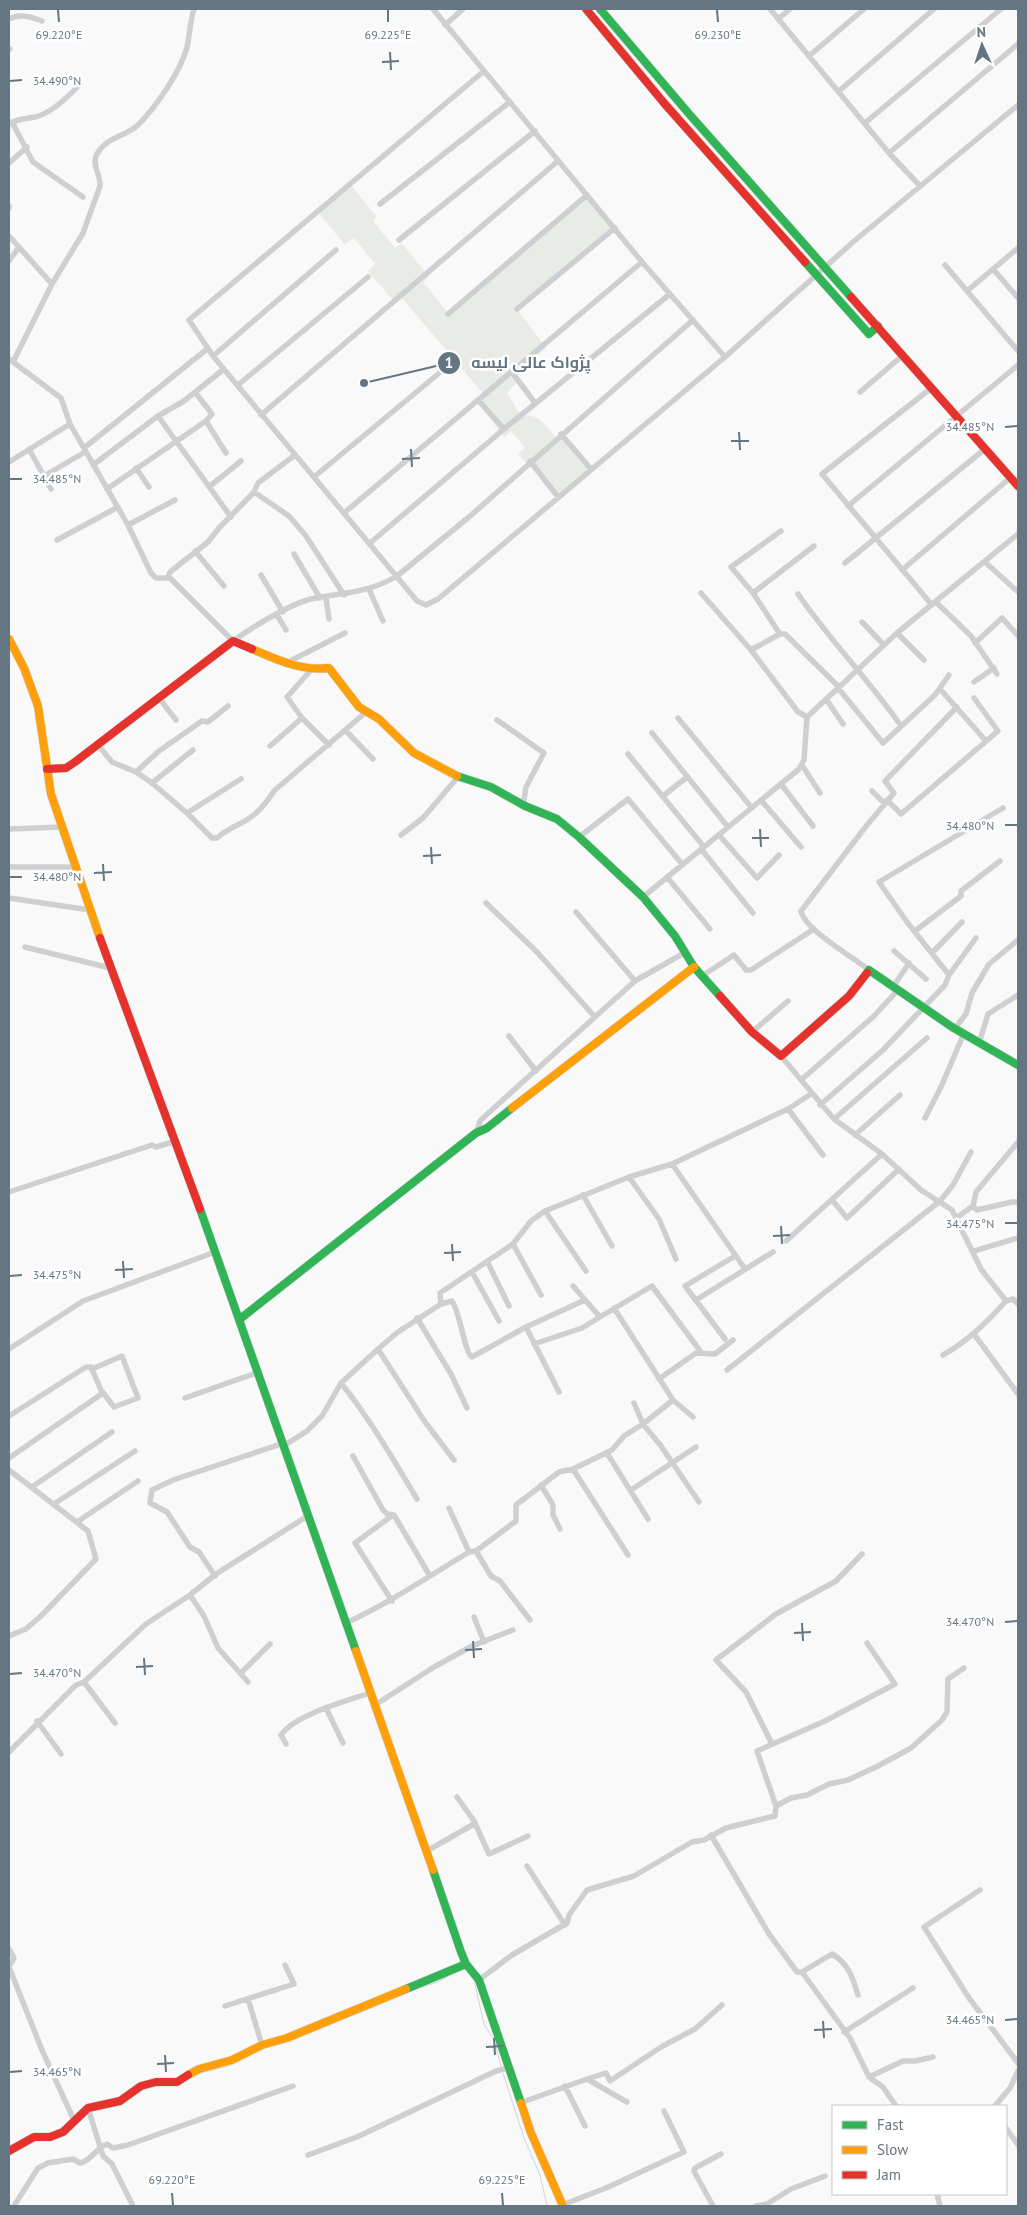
<svg xmlns="http://www.w3.org/2000/svg" width="1027" height="2215" viewBox="0 0 1027 2215" font-family="'PT Sans',Cairo,sans-serif">
	<style>
		.park { fill: #e8ebe6 }
		.lines { fill: none; stroke-linecap: round; stroke-linejoin: round }
		.stream { stroke: #ced6d9; stroke-width: 1 }
		.fast-casing { stroke: #d5d6d7; stroke-width: 9 }
		.slow-casing { stroke: #d5d6d7; stroke-width: 9 }
		.jam-casing { stroke: #d5d6d7; stroke-width: 9 }
		.street { stroke: #cecfd0; stroke-width: 5.5 }
		.fast { stroke: #30b455; stroke-width: 8 }
		.slow { stroke: #ff9f0a; stroke-width: 8 }
		.jam { stroke: #e5322d; stroke-width: 8 }
		.ticks { fill: none; stroke: #657683; stroke-width: 2 }
		.ticks-label { font-size: 12px; text-anchor: middle; fill: #657683; stroke: #fff; stroke-width: 5; stroke-linejoin: round; paint-order: stroke }
		.leader { fill: none; stroke: #657683; stroke-width: 2 }
		.callout-dot { fill: #657683; stroke: #fff; stroke-width: 2 }
		.mark-label { font-size: 15px; text-anchor: middle; font-weight: bold; fill: #fff }
		.callout-label { font-size: 16px; text-anchor: middle; font-weight: bold; fill: #657683; stroke: #fff; stroke-width: 5; stroke-linejoin: round; paint-order: stroke }
	</style>
	<rect width="100%" height="100%" fill="#f9f9f9"/>
	<path class="park" d="M351,185L377,217L373,221L395,248L402,243L429,277L423,282L448,313L587,195L615,228L517,309L546,348L512,376L516,383L507,393L521,416C538,411 548,429 558,440L564,436L591,469L558,497L518,454L525,448L511,431L504,437L479,404L486,397L401,297L395,302L368,272L375,264L354,238L344,244L318,212Z"/>
	<g class="lines">
		<path class="stream" d="M474,1980L484,2024L493,2038L501,2066
			M410,1991L438,1982L452,1974
			M200,2073L231,2065L264,2048
			M503,2073L524,2138L540,2175L547,2206
			M51,2140L67,2134L78,2123"/>
		<g class="fast-casing">
			<path id="fast" d="M600,9L690,115L851,297
				M805,262L869,334L878,326
				M457,776L491,787L525,806L557,819L579,837L643,897L675,936L694,967L720,996
				M867,973L869,970L952,1027L1018,1065
				M200,1209L356,1651
				M240,1319L476,1133L487,1128L512,1108
				M433,1870L461,1952L466,1964L479,1980L521,2103
				M406,1989L466,1964"/>
		</g>
		<g class="slow-casing">
			<path id="slow" d="M9,639L24,668L38,706L51,794L100,938
				M252,649C278,660 300,671 329,668L359,707L379,719L414,753L457,776
				M512,1108L694,967
				M356,1651L433,1870
				M188,2075L199,2069L232,2060L262,2045L287,2038L406,1989
				M521,2103L531,2133L563,2206"/>
		</g>
		<g class="jam-casing">
			<path id="jam" d="M586,9L664,103L805,262
				M851,297L1018,486
				M47,769L66,768L75,762L233,641L252,649
				M100,938L200,1209
				M720,996L752,1032L781,1056L849,996L867,973
				M9,2151L34,2137H50L63,2132L88,2108L120,2101L141,2086L156,2082H177L188,2075"/>
		</g>
		<path class="street" d="M433,9L642,262L725,357
			M770,9L889,153L920,186
			M9,19C20,13 31,17 42,21
			M778,19L790,9
			M445,25L463,9
			M9,49H10
			M809,56L864,9
			M484,71L189,320L213,356L417,601L426,605L438,599L725,357L853,242L1018,105
			M839,91L934,9
			M12,122L33,162L83,197
			M865,123L1001,9
			M9,125C17,118 26,119 35,117C52,113 69,96 80,84
			M889,153L1018,44
			M9,163L27,147
			M380,204L510,102
			M9,206V208
			M9,236L52,284
			M399,240L535,131
			M9,261L19,247
			M945,265L1018,351
			M993,269L1018,298
			M967,291L1018,248
			M517,309L615,228
			M448,314L587,195
			M213,356L336,250
			M9,359L61,398L70,424L128,525L151,573L156,578H170L233,641C251,628 290,604 311,599C343,592 367,594 397,576L469,517L693,320
			M13,362L52,284L83,233L100,186C101,176 92,165 96,156C105,137 125,137 138,125C156,107 181,71 187,47C190,34 190,21 194,9
			M511,371L535,403
			M238,385L368,277
			M930,389L822,474L932,605
			M860,392L902,356
			M479,401L504,429
			M261,415L558,161
			M158,416L231,517
			M206,421L226,453
			M561,434L591,469
			M84,448L207,349
			M29,449L51,489
			M530,461L558,497
			M9,462L70,424
			M93,465L158,416L184,401L224,369
			M136,468L149,487
			M44,476L85,452
			M314,477L455,360
			M209,487L241,461
			M107,489L206,421L212,414L195,392
			M254,492L289,516L306,536L344,595
			M848,506L1018,365
			M344,513L642,262
			M128,525L175,500
			M781,531L731,567L753,593L780,634H785L839,687
			M57,540L118,507
			M370,543L504,429L670,294
			M195,551L224,586
			M294,554L320,598
			M985,562L1017,591
			M845,563L985,449
			M902,570L1010,478
			M261,575L283,612
			M168,577L170,572L208,542L219,528L254,492L258,483L295,455
			M369,589L383,621
			M701,593L751,650L798,712L807,717
			M753,593L814,546
			M798,594C829,639 867,678 899,723
			M326,598L329,619
			M936,602L971,636L997,674
			M277,615L286,630
			M862,622L884,645
			M897,633L924,660
			M975,643L1002,618L1018,636
			M751,650L780,634
			M289,665L292,660L345,633
			M311,670L287,697L302,718L329,745
			M974,682L994,668
			M838,688L883,743L935,695L949,675
			M940,689L986,741
			M159,698L176,720
			M826,699L843,724
			M678,718L752,808
			M497,720L544,753L526,787L523,806
			M346,731L373,759
			M652,733L728,827
			M98,745L112,762L136,772L152,783L187,813L212,838H217C228,828 240,825 251,817C262,810 268,799 275,790L365,713
			M270,746L302,718
			M628,754L704,847
			M802,765L820,793
			M136,772L159,751L202,721L208,722L228,706
			M152,783L193,750
			M781,784L813,826
			M872,791L884,803
			M663,796L687,777
			M761,800L801,847
			M887,800L901,814L998,731L974,698
			M187,813L241,779
			M9,829L63,827
			M401,835L423,818L458,777
			M719,835L757,878L779,855
			M579,837L628,799L682,864
			M701,849L753,913
			M9,867H75
			M667,877L710,929
			M643,897L799,769L804,760L807,717L897,633L1018,534
			M9,898L90,910
			M486,903L537,952L595,1017
			M576,912L635,981
			M915,931L961,896V891L1000,861
			M25,947L110,968
			M894,951L926,979
			M932,953L962,922
			M869,970C853,957 805,930 801,911L867,825L894,793L885,781L957,707
			M949,975L907,922L879,882L1003,808
			M702,976L734,955L746,970H751L814,929
			M893,987L909,963
			M955,1028L966,1014L972,993L989,964L1018,940
			M752,1032L788,1001
			M509,1036L536,1071
			M979,1043L988,1014L1018,995
			M781,1056L834,1119L882,1154L921,1190L952,1210L981,1269L1006,1301
			M801,1080L873,1017L898,990
			M820,1105L883,1050L945,985L949,975L976,938
			M788,1109L823,1155
			M925,1118L941,1087L964,1033
			M834,1119L927,1038
			M476,1133L480,1121L485,1116L635,981L684,953
			M855,1135L900,1095
			M672,1164L745,1269
			M629,1177L659,1219L676,1259
			M9,1192L152,1145L156,1147L176,1141
			M583,1195L612,1246
			M832,1200L847,1218L899,1169
			M973,1206L976,1192L1018,1142
			M545,1211L586,1271
			M956,1218L973,1206L977,1210L1012,1202H1018
			M786,1241L882,1154
			M513,1244L541,1295
			M974,1251L1018,1238
			M488,1263L509,1306
			M472,1272L499,1321
			M573,1286L600,1317L652,1286L701,1352
			M696,1300L773,1252
			M441,1304L452,1301C460,1312 465,1354 472,1357L526,1327L585,1300
			M417,1318L451,1374L467,1408
			M526,1327L559,1392
			M974,1334L1018,1394
			M725,1339L685,1286L735,1256
			M534,1344L582,1328L600,1317
			M9,1349L83,1301L215,1252
			M378,1349L425,1422L454,1460
			M943,1355C968,1341 987,1322 1006,1301L1013,1299L1018,1304
			M727,1370L940,1201L953,1185L971,1152
			M659,1379L696,1353L715,1354L733,1340
			M341,1383C370,1419 393,1459 417,1499
			M185,1398L259,1372
			M673,1400L693,1417
			M634,1403L643,1424L661,1446L699,1502
			M9,1416L86,1367H91L101,1390L114,1407L138,1398L122,1356L92,1369
			M285,1445L307,1431L322,1416L341,1383L378,1349L398,1332L441,1304L440,1293L513,1244L531,1221L545,1211L629,1177L672,1164L788,1109L811,1094
			M607,1453L648,1519
			M353,1456L383,1510L387,1514L394,1515L430,1576
			M9,1458L103,1393
			M573,1469L628,1555
			M9,1470L88,1531L96,1559L41,1616L26,1629L9,1636
			M541,1485L553,1505V1515L560,1529
			M32,1487L112,1432
			M631,1490L696,1447
			M54,1504L135,1451
			M449,1508L469,1552
			M77,1522L138,1481
			M476,1551L491,1576L500,1581L530,1620
			M215,1576L199,1552L190,1547L167,1512L150,1503L152,1490L173,1480L284,1443
			M190,1595L204,1616L218,1648L248,1682
			M392,1601L355,1543L393,1515
			M474,1617L484,1642
			M346,1623C389,1603 428,1577 469,1552L476,1551L516,1521V1505L559,1472L573,1469L612,1450L624,1436L643,1424L673,1400L614,1308
			M241,1673L270,1644
			M84,1682L115,1723
			M375,1705L434,1667L472,1646L513,1630
			M326,1708L343,1743
			M37,1721L61,1754
			M286,1744L281,1735C296,1714 347,1701 370,1693
			M772,1744L746,1692L716,1660L776,1614L836,1581L862,1554
			M9,1752L76,1685L84,1682L146,1624L190,1595L216,1574L309,1515
			M457,1797L474,1821L489,1854L528,1836
			M776,1806L757,1751L825,1721L895,1684L867,1643
			M711,1835L769,1934L797,1972H802L850,2038L869,2077L883,2087L896,2106
			M427,1851L474,1824
			M527,1866L565,1925
			M980,1890L924,1927L969,1998L1018,2063
			M9,1949L14,1958L9,1966
			M9,1967L42,2050L72,2116L76,2119
			M802,1972L832,1954C848,1963 853,1978 858,1995
			M479,1980L512,1955L567,1923L569,1915L587,1890L634,1876L692,1842L704,1840L726,1828L775,1816L776,1806L791,1798L807,1795L829,1784L848,1780L878,1766L911,1748L942,1720L947,1712L948,1679L964,1668
			M248,1999L262,2045
			M225,2006L294,1984L285,1965
			M844,2032L913,1988
			M869,2077L903,2061H915L933,2057
			M587,2079L606,2073L610,2081L661,2047L695,2029L722,2005
			M565,2086L585,2126
			M520,2103L587,2079L627,2102
			M995,2106L1010,2088L1018,2071
			M88,2108L103,2156L112,2164L133,2206
			M1006,2128L1018,2145
			M308,2155L357,2137L496,2071L507,2068
			M937,2194L940,2206
			M562,2205L606,2188L684,2152L664,2111
			M14,2206L38,2168L48,2163L73,2159L80,2163C91,2161 96,2148 107,2144L113,2148L128,2145L293,2086
			M713,2206L694,2171L695,2168L721,2154
			M756,2206L767,2204L791,2189L825,2176"/>
		<use href="#fast" class="fast"/>
		<use href="#slow" class="slow"/>
		<use href="#jam" class="jam"/>
	</g>
	<path class="ticks" d="M58,10L59,22M388,10V22M717,10L718,22M390,52L391,70M382,62L399,61M10,81L22,80M1005,427L1017,426M739,432L740,450M731,441H749M411,449L412,467M402,459L420,458M10,479H22M1005,825H1017M760,829L761,847M752,838H769M431,847L432,864M423,856L441,855M103,864L104,881M94,873L112,872M10,877H22M1005,1223H1017M781,1226L782,1244M773,1236L790,1235M452,1244L453,1261M444,1253L461,1252M123,1261L124,1278M115,1270L133,1269M10,1276L22,1275M1005,1622L1017,1621M802,1623L803,1641M794,1633L811,1632M473,1641L474,1658M465,1650L482,1649M144,1658L145,1675M136,1667L153,1666M10,1674L22,1673M1005,2020L1017,2019M823,2021L824,2038M814,2030L832,2029M494,2038L495,2055M486,2047L503,2046M165,2055L166,2072M157,2064L174,2063M10,2072L22,2071M172,2193L173,2205M502,2193L503,2205"/>
	<g class="ticks-label">
		<text x="59" y="39">69.220°E</text>
		<text x="388" y="39">69.225°E</text>
		<text x="718" y="39">69.230°E</text>
		<text x="57" y="85">34.490°N</text>
		<text x="970" y="431">34.485°N</text>
		<text x="57" y="483">34.485°N</text>
		<text x="970" y="830">34.480°N</text>
		<text x="57" y="881">34.480°N</text>
		<text x="970" y="1228">34.475°N</text>
		<text x="57" y="1279">34.475°N</text>
		<text x="970" y="1626">34.470°N</text>
		<text x="57" y="1677">34.470°N</text>
		<text x="970" y="2024">34.465°N</text>
		<text x="57" y="2076">34.465°N</text>
		<text x="172" y="2184">69.220°E</text>
		<text x="502" y="2184">69.225°E</text>
	</g>
	<path class="leader" d="M364 383L449 363"/>
	<g class="callout-dot">
		<circle cx="364" cy="383" r="5"/>
		<circle cx="449" cy="363" r="12"/>
	</g>
	<g class="mark-label">
		<text x="449" y="368">1</text>
	</g>
	<g class="callout-label">
		<text x="531" y="368">پژواک عالی لیسه</text>
	</g>
	<rect width="1027" height="2215" fill="none" stroke="#657683" stroke-width="20"/>
	<rect x="832" y="2105" width="175" height="90" fill="#ffffff" stroke="#c1c8cd"/>
	<rect x="842" y="2121" width="25" height="8" fill="#30b455" stroke="#c1c8cd"/>
	<text x="877" y="2130" font-size="15" fill="#657683">Fast</text>
	<rect x="842" y="2146" width="25" height="8" fill="#ff9f0a" stroke="#c1c8cd"/>
	<text x="877" y="2155" font-size="15" fill="#657683">Slow</text>
	<rect x="842" y="2171" width="25" height="8" fill="#e5322d" stroke="#c1c8cd"/>
	<text x="877" y="2180" font-size="15" fill="#657683">Jam</text>
	<g transform="translate(982 45) rotate(357)" stroke="#ffffff" stroke-width="4" paint-order="stroke">
	<path d="M0-4L9 19L0 12L-9 19Z" fill="#657683"/>
	<text y="-8" font-size="14" font-weight="bold" text-anchor="middle" fill="#657683">N</text>
	</g>
</svg>
